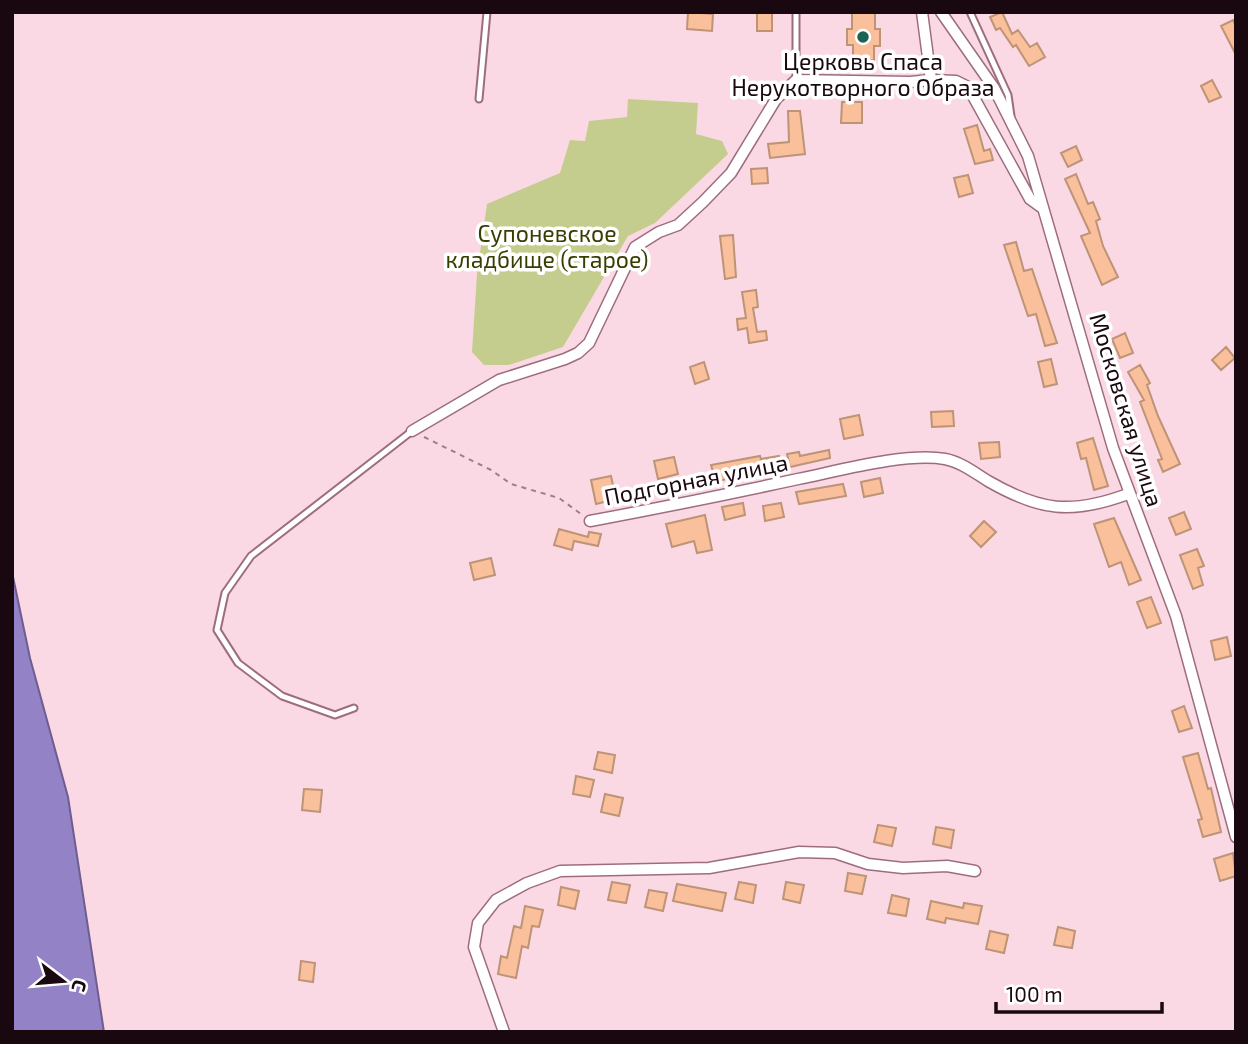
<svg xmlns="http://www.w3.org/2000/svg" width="1248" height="1044" viewBox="0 0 1248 1044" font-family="'Exo 2',sans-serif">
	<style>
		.green { fill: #c4cd8d }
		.water { fill: #9482c7; stroke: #6f5d90; stroke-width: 2 }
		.building { fill: #f9c09b; stroke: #be9376; stroke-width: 2 }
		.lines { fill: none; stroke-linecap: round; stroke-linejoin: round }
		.service-casing { stroke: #9d6d7f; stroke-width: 9 }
		.minor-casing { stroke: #9d6d7f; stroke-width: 13 }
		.path { stroke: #9b808a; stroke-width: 2; stroke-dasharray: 5 5; stroke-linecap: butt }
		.service { stroke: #fff; stroke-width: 5 }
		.minor { stroke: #fff; stroke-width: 10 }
		.poi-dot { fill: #1e6253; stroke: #fff; stroke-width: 2.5 }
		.labels { text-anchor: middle; stroke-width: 7; stroke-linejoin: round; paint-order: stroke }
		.poi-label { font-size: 23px; fill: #19080f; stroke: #fff }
		.park-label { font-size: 23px; fill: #383d00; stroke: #fff }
		.street-label { font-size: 23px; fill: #19080f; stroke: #fff }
	</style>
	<rect width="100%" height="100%" fill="#fad9e4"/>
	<path class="green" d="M628,99L698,103L696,134L722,141L728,154L655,223L628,236L563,347L509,365H484L472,352L477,274L487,204L560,173L570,140L585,141L589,121L627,117Z"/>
	<path class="water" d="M12,572L30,658L68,797L104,1032H12Z"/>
	<path class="building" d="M688,12L713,14L712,31L687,29Z
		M757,12H772V31H757Z
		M852,12H875V29H880V46H874V60H853V45H847V29H852Z
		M1002,12L1012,34L1018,30L1030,47L1037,43L1045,57L1029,66L1016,45L1013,47L1000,28L996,30L990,17Z
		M1233,20L1236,26V55L1221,26Z
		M1212,80L1221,97L1209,102L1201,86Z
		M842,102H862V123H841Z
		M788,111H800L805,154L770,158L768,144L789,142Z
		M977,125L984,151L990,149L993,160L975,164L964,129Z
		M1076,146L1082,160L1068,167L1061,153Z
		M767,168L768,183L752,184L751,169Z
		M1076,174L1088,204L1093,202L1100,219L1096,221L1103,246L1118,277L1102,285L1081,236L1090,233L1065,179Z
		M968,175L973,193L959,197L954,178Z
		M733,235L736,277L725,279L720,236Z
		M1016,242L1024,271L1032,269L1057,343L1045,346L1036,314L1028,316L1004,245Z
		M756,290L758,307L753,308L757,332L766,331L767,340L749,343L747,328L738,330L737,319L746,318L742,292Z
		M1125,333L1133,353L1120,358L1112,339Z
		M1226,347L1235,358L1221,370L1212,360Z
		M1051,359L1057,384L1044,387L1038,362Z
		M704,362L709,379L695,384L690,367Z
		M1140,365L1150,383L1147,385L1158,416L1180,464L1163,472L1158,460L1162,459L1140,402L1144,400L1128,372Z
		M953,411L954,426L932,427L931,412Z
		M859,415L863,435L844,439L840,419Z
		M1093,438L1108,486L1094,490L1086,458L1081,459L1077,443Z
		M999,442L1000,457L981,459L979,443Z
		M829,450L830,458L790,467L787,454L799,452L800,456Z
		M760,456L761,459L779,456L781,463L716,482L711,465Z
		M674,457L678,474L658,479L654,461Z
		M611,476L616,499L596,504L591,480Z
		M880,478L883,493L864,497L861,482Z
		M843,484L846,496L799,504L796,492Z
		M743,503L745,515L725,520L722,507Z
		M781,503L784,517L765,521L763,506Z
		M1184,512L1191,529L1176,535L1169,518Z
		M705,515L712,550L697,553L694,541L672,547L666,524Z
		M1114,518L1141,580L1129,585L1121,562L1109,567L1094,524Z
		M984,521L996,532L981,547L970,536Z
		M559,529L588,537L589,532L601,534L598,546L574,541L572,550L554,545Z
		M1197,549L1204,566L1198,568L1203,585L1193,589L1180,555Z
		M491,558L495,575L474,580L470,563Z
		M1151,597L1161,623L1147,628L1137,602Z
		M1227,637L1231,656L1215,660L1211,641Z
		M1184,706L1192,728L1179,732L1172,711Z
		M598,752L615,755L612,773L594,769Z
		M1198,753L1208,789L1211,788L1221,832L1203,837L1198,820L1202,819L1183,757Z
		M576,776L594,780L590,797L573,794Z
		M304,789L322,790L320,812L302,810Z
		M605,794L623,798L619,816L601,812Z
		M878,825L896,828L892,846L874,842Z
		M936,827L954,830L951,848L933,844Z
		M1233,853L1236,876L1220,881L1214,859Z
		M848,873L866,876L862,894L845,891Z
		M612,882L630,885L626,903L608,900Z
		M739,882L756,885L753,903L735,899Z
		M786,882L804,885L800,903L783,899Z
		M677,884L726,893L722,911L673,901Z
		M561,887L579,891L575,909L558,905Z
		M649,890L667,893L663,911L645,907Z
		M892,895L909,899L906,916L888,913Z
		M931,901L963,908L964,903L982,906L978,924L946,918L945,923L927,919Z
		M525,906L543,910L539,927L532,926L528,948L522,946L516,978L498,974L501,956L507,958L514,926L521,928Z
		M1058,927L1075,931L1072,948L1054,945Z
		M990,931L1008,935L1004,953L986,949Z
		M301,961L315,963L313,982L299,980Z"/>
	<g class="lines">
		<g class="service-casing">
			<path id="service" d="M970,12L1008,95L1011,116
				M796,79V12
				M479,99L487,12
				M354,708L335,715L282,696L238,663L217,630L225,593L251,556L412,431"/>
		</g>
		<g class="minor-casing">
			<path id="minor" d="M922,12L931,80L956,81L968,87L1030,199L1041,207
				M941,12L994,88L1028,156L1113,448L1176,616L1236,837
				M412,431L499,380L565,359L578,353L589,343L635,247L659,232L678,225L703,202L731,173L776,99L796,80L910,82L931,80
				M590,521C660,508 729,494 798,479C838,471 906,452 945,459C961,462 975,473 988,481C1040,511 1071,515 1128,494
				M504,1032L474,947L478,923L496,900L527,883L560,871L709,868L799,852L835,853L868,864L903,868L947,866L975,871"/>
		</g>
		<path class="path" d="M424,437L491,470L511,484L559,498L581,514"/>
		<use href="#service" class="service"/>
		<use href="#minor" class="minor"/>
	</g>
	<circle class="poi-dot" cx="863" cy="37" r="7"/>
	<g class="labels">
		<g class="poi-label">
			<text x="863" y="70">Церковь Спаса<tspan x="863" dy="26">Нерукотворного Образа</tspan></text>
		</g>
		<g class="park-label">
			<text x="547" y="242">Супоневское<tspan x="547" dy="26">кладбище (старое)</tspan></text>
		</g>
		<g class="street-label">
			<text transform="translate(1126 410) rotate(73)" y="8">Московская улица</text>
			<text transform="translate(696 480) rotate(-11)" y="8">Подгорная улица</text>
		</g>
	</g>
	<rect width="1248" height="1044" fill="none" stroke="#19080f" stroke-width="28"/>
	<g transform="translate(63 981) rotate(106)" stroke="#ffffff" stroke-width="5" paint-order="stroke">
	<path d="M0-5L12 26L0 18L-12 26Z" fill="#19080f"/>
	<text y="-10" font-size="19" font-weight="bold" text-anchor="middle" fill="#19080f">С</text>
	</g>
	<path d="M996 1002v10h166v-10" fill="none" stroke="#19080f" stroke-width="3.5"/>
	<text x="1006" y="1002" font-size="21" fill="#19080f" stroke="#ffffff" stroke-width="5" paint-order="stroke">100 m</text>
</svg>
